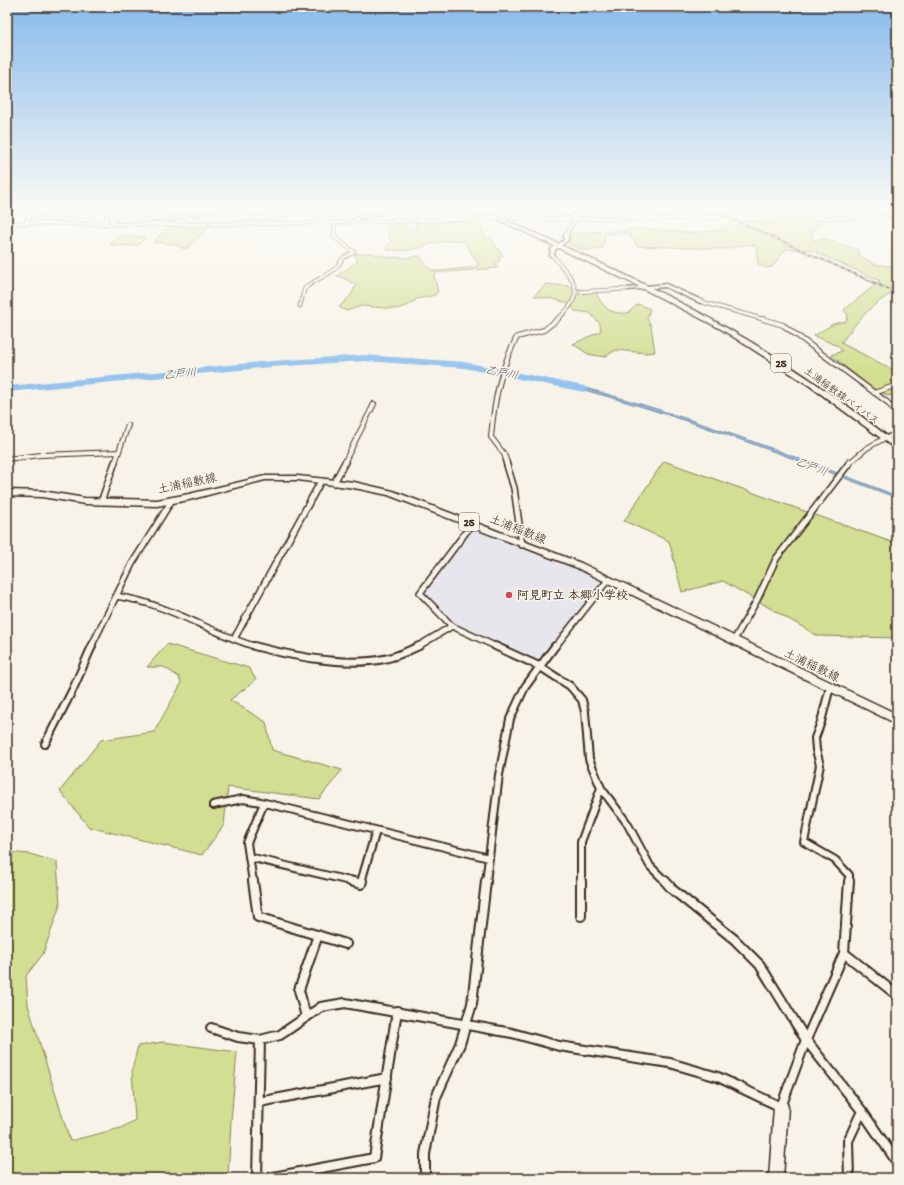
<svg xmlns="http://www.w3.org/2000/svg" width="904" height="1185" viewBox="0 0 904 1185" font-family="'Gochi Hand','Klee One',sans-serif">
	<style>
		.built { fill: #e6e6ec }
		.green { fill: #d2de91; stroke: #868458 }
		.water { fill: #95c2ef; stroke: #71859b }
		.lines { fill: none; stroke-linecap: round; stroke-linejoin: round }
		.river { fill: #95c2ef; fill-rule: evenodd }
		.street-far4-casing { stroke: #3b2a1e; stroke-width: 4.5 }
		.street-far3-casing { stroke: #3b2a1e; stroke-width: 6 }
		.street-far2-casing { stroke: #3b2a1e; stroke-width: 8 }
		.street-far1-casing { stroke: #3b2a1e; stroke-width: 10 }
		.street-casing { stroke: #3b2a1e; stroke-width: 12 }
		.secondary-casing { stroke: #3b2a1e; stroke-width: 3 }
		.primary-casing { stroke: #3b2a1e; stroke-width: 3 }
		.highway-casing { stroke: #3b2a1e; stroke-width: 3 }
		.street-far4 { stroke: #f7f3e8; stroke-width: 3 }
		.street-far3 { stroke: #f7f3e8; stroke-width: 4 }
		.street-far2 { stroke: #f7f3e8; stroke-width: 5 }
		.street-far1 { stroke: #f7f3e8; stroke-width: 6 }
		.street { stroke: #f7f3e8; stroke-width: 8 }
		.secondary { fill: #f7f3e8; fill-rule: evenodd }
		.primary { fill: #f7f3e8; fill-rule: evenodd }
		.highway { fill: #f7f3e8; fill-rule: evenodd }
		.rail-casing { stroke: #3b2a1e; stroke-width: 2 }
		.rail { stroke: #f7f3e8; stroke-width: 1; stroke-dasharray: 3.5; stroke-linecap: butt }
		.poi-dot { fill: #d1495b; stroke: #f7f3e8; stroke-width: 1.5 }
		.labels { text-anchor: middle; stroke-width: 3.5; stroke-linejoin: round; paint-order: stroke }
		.far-street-label { font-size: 10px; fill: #3b2a1e; stroke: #f7f3e8 }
		.shield { fill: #f7f3e8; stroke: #73665b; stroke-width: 1 }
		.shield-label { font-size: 11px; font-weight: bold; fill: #3b2a1e }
		.far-water-label { font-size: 11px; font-style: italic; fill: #525052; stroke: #f7f3e8 }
		.street-label { font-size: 12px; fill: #3b2a1e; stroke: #f7f3e8 }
		.poi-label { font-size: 12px; font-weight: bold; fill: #3b2a1e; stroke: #f7f3e8; text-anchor: start }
	</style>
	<rect width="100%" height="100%" fill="#f7f3e8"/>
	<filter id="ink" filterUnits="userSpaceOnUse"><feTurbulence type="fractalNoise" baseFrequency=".025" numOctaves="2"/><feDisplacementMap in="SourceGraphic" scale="8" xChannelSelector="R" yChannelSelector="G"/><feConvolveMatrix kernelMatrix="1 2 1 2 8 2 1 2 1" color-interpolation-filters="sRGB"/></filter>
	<g filter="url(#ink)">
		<path class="built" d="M337,209H382L351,216Z
			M475,529L578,569L604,581L543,658L534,660L454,624L425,593L471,530Z"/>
		<path class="green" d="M822,219L812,234L813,240L826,239L858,250L860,256L874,264L897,267L894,272L897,274V291C871,303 858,320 841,343L897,372V393L889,396L873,389L831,355L842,351L838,346L814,336L833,324L846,321L848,315L844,310L880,281L811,250L786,249L772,267L766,268L758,264L756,246L749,244L725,249L637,246L629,234H605L602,249L582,250L569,244L572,234L581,232L623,231L639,228L691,233L719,230L728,222Z
			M479,220L485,237H490L503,256L498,257L500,261L494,264L498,267L496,268L436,273L434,275L438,291L435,295L417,299L407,306L396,309L362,306L346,311L339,307L351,295L356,285L342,277L337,276L358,261L354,254L371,253L386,257L406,258L419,256L431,270L437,271L477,267L478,264L464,241C445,238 428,246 410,250C403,251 395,250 387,250L386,248L391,242L386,223L401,222L408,228H417L415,222Z
			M171,224H211L188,248H181V247L174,244L153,242Z
			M121,235L146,237L137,246L110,245Z
			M546,284L568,286L596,293C604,309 610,314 628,313L638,304L650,309L647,318L651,326L655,352L646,353L616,350L604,357L588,354L573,344L601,331L600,324L590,313L575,311L567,303L553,299L534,296Z
			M664,461L897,544V638L818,636L723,581L682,592L669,541L624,521Z
			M167,644L249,668L256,680L230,700L266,722L272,750L342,770L319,799L228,787L224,825L202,855L89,827L60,791L101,740L154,732L181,684L179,677L164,667H147Z
			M7,852L30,854L57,862L60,905L43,954L26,976L28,1005L70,1141L121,1128L135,1120L132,1070L138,1046L163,1042L237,1052L231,1121L228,1178H7Z"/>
		<path class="water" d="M570,384C681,413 789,454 897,496V498C789,457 681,415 569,386Z"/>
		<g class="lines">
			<path class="river" d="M365,355L464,362L584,386L588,389L584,392L464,368L365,361L271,367L7,392V386L271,361Z"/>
			<g class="street-far4-casing">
				<path id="street-far4" d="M44,209L40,218L42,219L107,221V209
					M89,209V220
					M118,209V220L174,213
					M171,209L179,217
					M291,209L295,212L310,209
					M324,209L335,216
					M406,209L425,220
					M433,209L453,219
					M514,209L532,217
					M596,209L614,217
					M619,209L626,211L685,209
					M729,209L741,214H757L749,209
					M771,209L784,218H861L843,209
					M773,209L846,210
					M32,210L55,209
					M304,210L322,222
					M118,211L142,209
					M385,212L400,221
					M527,214L549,209
					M7,215L10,209
					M185,216L189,219L270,218L295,212
					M205,218L207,216L239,209
					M243,218L245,215L272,209
					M504,218L663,219L721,217L703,209
					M58,219L59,209
					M73,220L74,209
					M7,223C170,226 334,224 497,218
					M566,235L576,218
					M552,255C574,280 589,294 556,320
					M576,292L627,289
					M702,302L766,320
					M300,306L304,290L307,286L331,272L337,267L343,258L354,252L334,237L335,222"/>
			</g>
			<g class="street-far3-casing">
				<path id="street-far3" d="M763,319L783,325L887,402L897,414
					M874,393L897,385
					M7,459L41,455L118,452
					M115,463L128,425
					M344,463L374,404
					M507,463L504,454L491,437C494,402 500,369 517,337L544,330L558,319
					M849,463L867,448L885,438"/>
			</g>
			<g class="street-far2-casing">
				<path id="street-far2" d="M506,462L514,488L522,545
					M334,483L345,462
					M101,502L115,462
					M472,524L420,593L452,626L497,647
					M116,596C170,604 207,632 257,647
					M234,639L321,481
					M734,640L757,600L776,559L850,462
					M91,647L132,564L172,500
					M417,647L452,626
					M555,647L608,580"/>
			</g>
			<g class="street-far1-casing">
				<path id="street-far1" d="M254,646C292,656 345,667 384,659C397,657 408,651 419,646
					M495,646L539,666L570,686L582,700L585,712L589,759L601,788L627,823L650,866L666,882
					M830,687L821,722L815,738L816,750L820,765L804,842L835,860L849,875V882
					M45,744L73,689L92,646
					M213,805L243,799L261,802L489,858
					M249,857L354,882
					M253,882L247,843L264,803
					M361,882L376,831
					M486,882L499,775L510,719L525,687L555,646
					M581,882V842L601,788"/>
			</g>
			<g class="street-casing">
				<path id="street" d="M253,881L258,917L346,944
					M350,881L361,884L362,881
					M581,881V916
					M665,881L673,890L734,939L760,965L806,1040L862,1111L897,1162
					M844,953L897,995
					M306,1017L299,990L318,935
					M211,1028L238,1037L260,1040L280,1035L321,1007L345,1003L512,1033L559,1046L670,1063L718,1077L781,1107L806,1040L844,953L849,881
					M259,1102L387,1078
					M257,1178L260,1040
					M268,1178L374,1158L397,1011
					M425,1178V1154L436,1097L460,1044L472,1004L486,881
					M849,1178L848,1141L862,1111"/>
			</g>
			<g class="secondary-casing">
				<path id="secondary" d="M30,209H34L28,223L25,224Z
					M214,209H220L150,225L148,224Z
					M395,209H401L359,219L353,222L351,221L357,217Z
					M556,209H560L567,212L579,209H584L570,213L577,217L576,219Z
					M564,234L568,235V240L555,250L554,256H550L551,249L564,240Z
					M666,284L704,301V302L700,303L665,287L627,290L625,289L627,288Z
					M897,431V435L885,440L882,438Z
					M781,1100L786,1102L788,1107L783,1178H769L774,1107L776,1102Z"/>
			</g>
			<g class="primary-casing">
				<path id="primary" d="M476,209H481C563,246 646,282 725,327C786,361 843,401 897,444V450L810,386L721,329L630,282Z
					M265,476H298L354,482L393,491L581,563L897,714V724L575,567L388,495L354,488L298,480H265L189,500L157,506L85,504L42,497L7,496V490L42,491L85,498L157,500L189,494Z"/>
			</g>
			<g class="highway-casing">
				<path id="highway" d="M874,209H880L897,217V221Z"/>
			</g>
			<use href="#street-far4" class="street-far4"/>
			<use href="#street-far3" class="street-far3"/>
			<use href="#street-far2" class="street-far2"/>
			<use href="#street-far1" class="street-far1"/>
			<use href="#street" class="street"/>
			<use href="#secondary" class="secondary"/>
			<use href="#primary" class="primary"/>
			<use href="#highway" class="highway"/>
			<g class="rail-casing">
				<path id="rail" d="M710,209L897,293"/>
			</g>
			<use href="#rail" class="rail"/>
		</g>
	</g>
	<linearGradient id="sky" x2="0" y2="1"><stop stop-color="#87baeb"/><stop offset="0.56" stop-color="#fbfaf5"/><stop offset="1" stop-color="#fbfaf5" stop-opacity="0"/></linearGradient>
	<rect width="904" height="374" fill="url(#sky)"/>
	<circle class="poi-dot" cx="509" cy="595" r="4"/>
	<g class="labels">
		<g class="far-street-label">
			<text transform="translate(842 395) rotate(36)" y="4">土浦稲敷線バイパス</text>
		</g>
		<g class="shield">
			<rect x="771" y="354" width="20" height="18" rx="3"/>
			<rect x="459" y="513" width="20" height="18" rx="3"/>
		</g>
		<g class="shield-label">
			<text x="781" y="367">25</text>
			<text x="469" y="526">25</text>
		</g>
		<g class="far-water-label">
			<text transform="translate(502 372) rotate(11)" y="4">乙戸川</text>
			<text transform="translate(180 373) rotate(-5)" y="4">乙戸川</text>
			<text transform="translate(812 466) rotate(20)" y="4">乙戸川</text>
		</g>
		<g class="street-label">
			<text transform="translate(187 483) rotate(-12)" y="4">土浦稲敷線</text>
			<text transform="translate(518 529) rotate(22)" y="4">土浦稲敷線</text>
			<text transform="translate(812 665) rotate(26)" y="4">土浦稲敷線</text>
		</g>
		<g class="poi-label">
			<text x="517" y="599">阿見町立 本郷小学校</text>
		</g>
	</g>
	<rect width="904" height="1185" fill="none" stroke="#f7f3e8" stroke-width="24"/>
	<rect x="12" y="12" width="880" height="1161" fill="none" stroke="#3b2a1e" stroke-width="1.5" filter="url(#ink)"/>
</svg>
